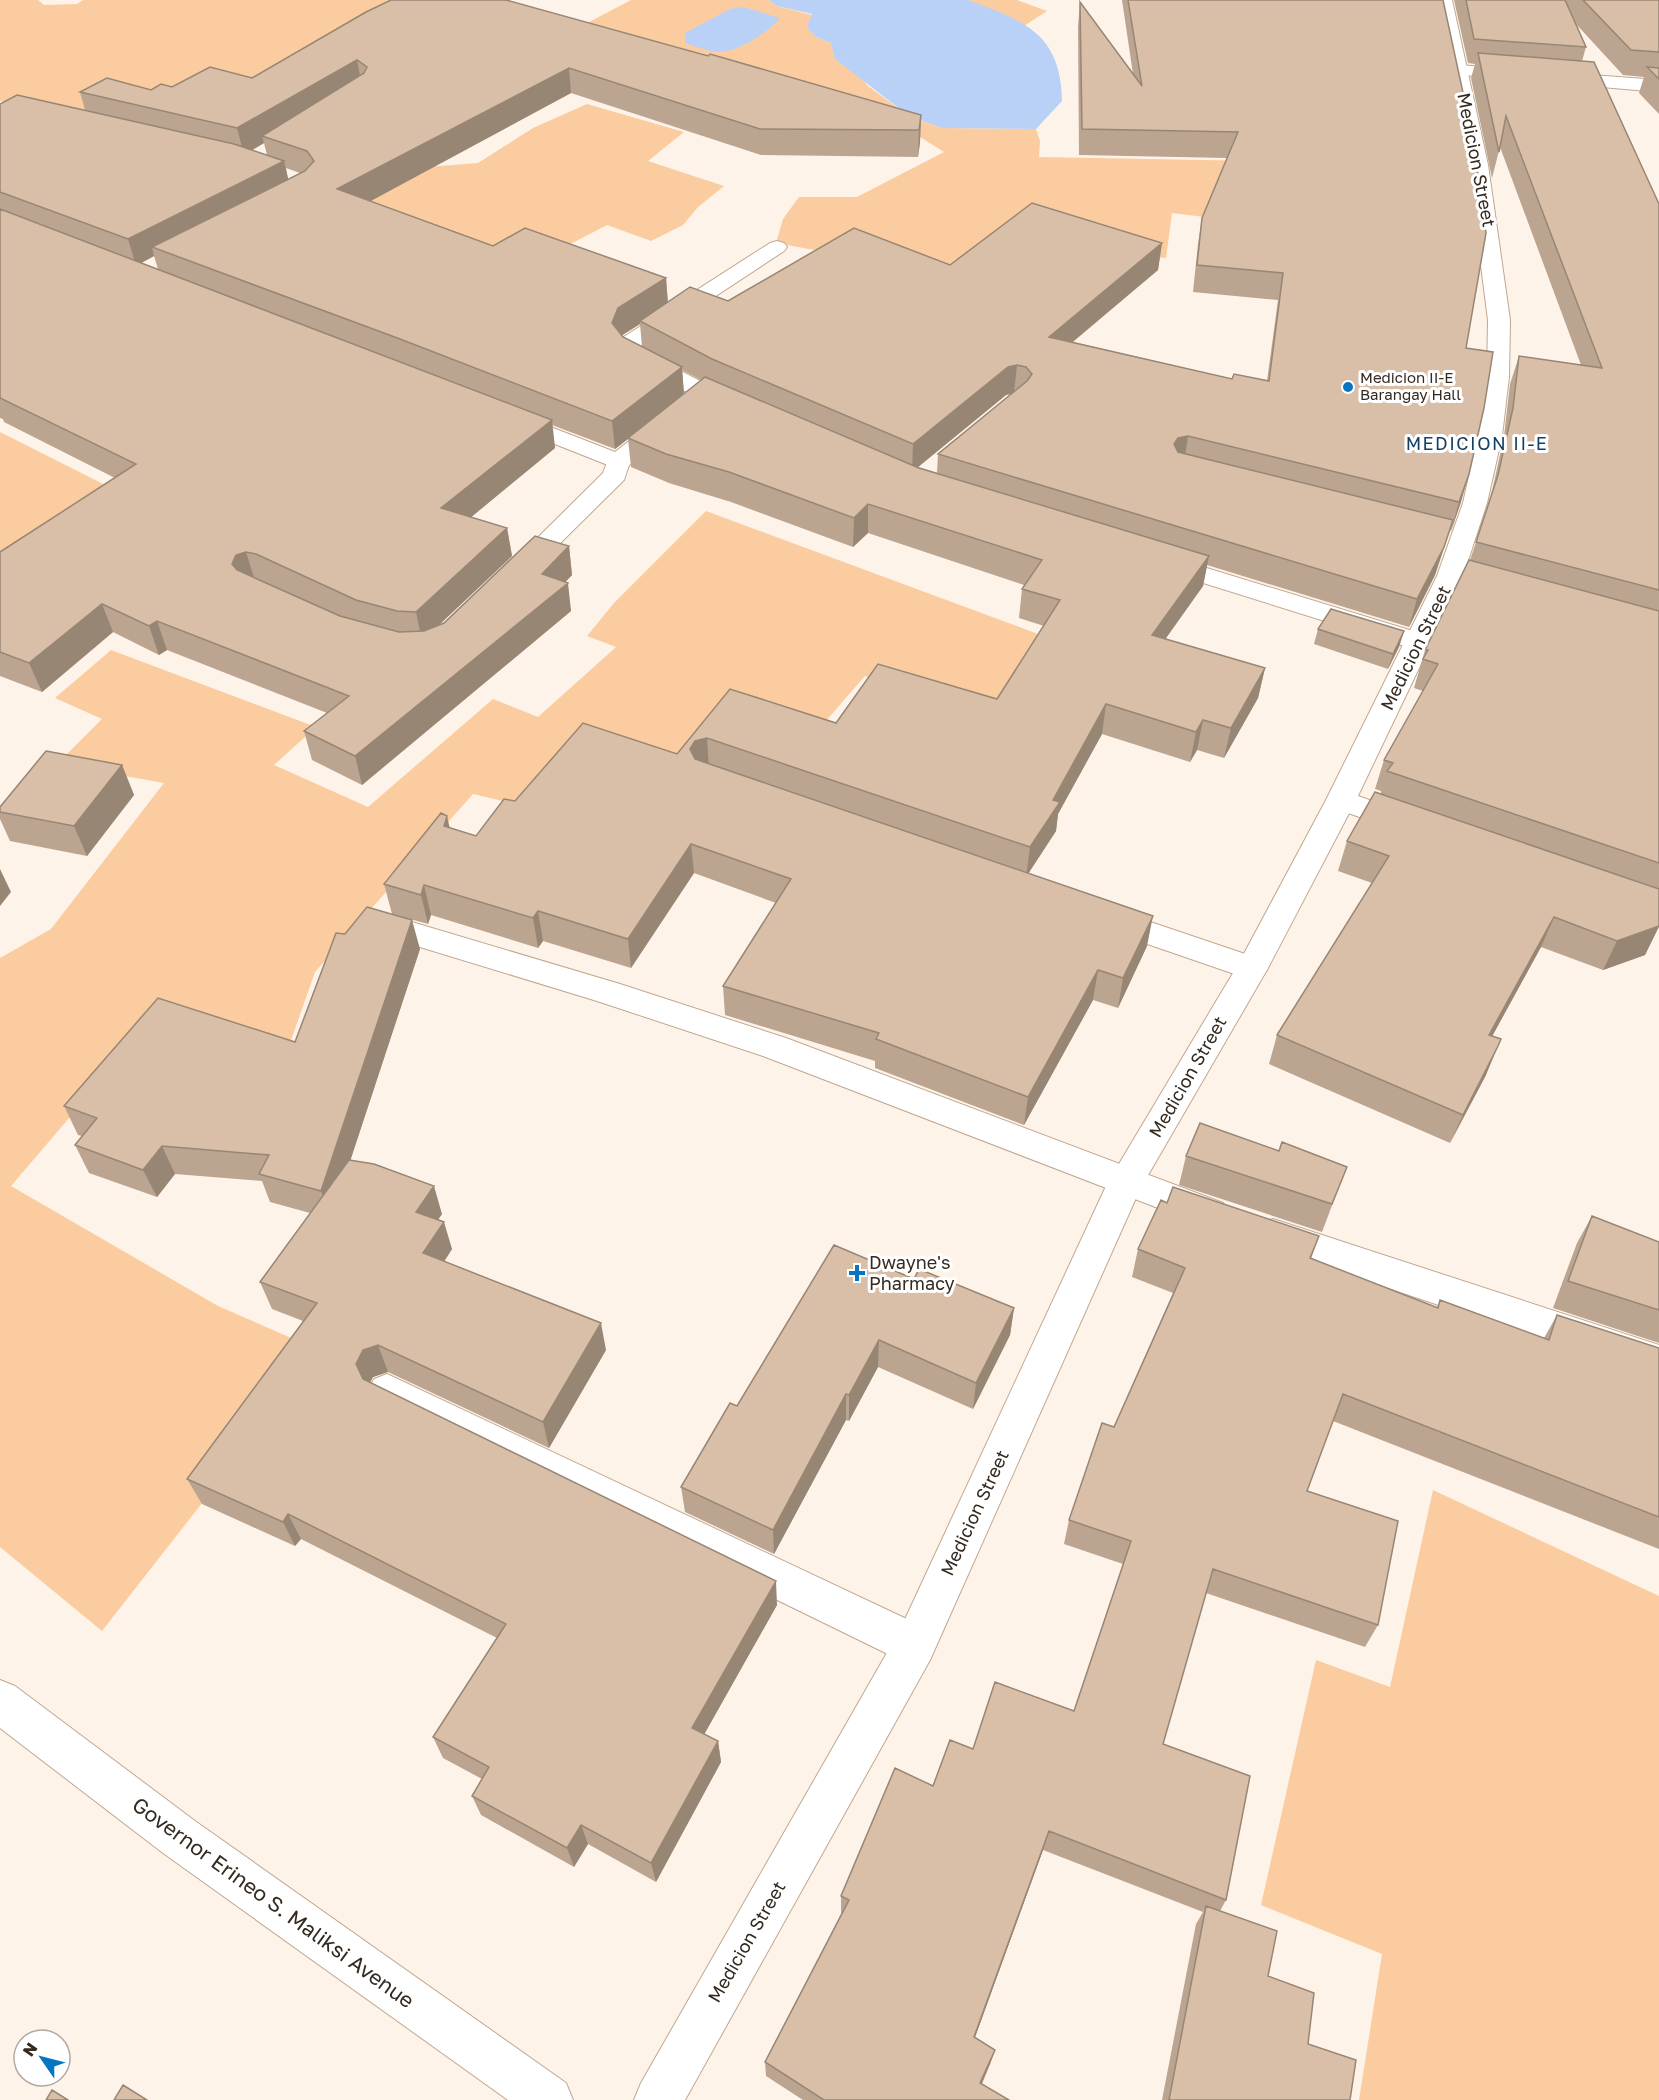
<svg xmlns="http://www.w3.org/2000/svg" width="1659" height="2100" viewBox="0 0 1659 2100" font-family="'Golos Text',sans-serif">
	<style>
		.green { fill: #fbcc9f }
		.water { fill: #bad1f7 }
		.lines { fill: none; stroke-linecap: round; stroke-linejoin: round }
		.lane-casing { stroke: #c1a890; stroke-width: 2 }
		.street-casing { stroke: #c1a890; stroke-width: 2 }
		.secondary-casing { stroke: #c1a890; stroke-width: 2 }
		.lane { fill: #fff; fill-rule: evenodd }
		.street { fill: #fff; fill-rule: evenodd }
		.secondary { fill: #fff; fill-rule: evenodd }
		.wall { fill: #bba490; fill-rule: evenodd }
		.shaded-wall { fill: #988675 }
		.building { fill: #d9bfa7; stroke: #988675; stroke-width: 1.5 }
		.poi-dot { fill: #0776c0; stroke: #fff; stroke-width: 2 }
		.labels { text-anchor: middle; stroke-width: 6; stroke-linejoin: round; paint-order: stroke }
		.far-poi-label { font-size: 15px; fill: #342a20; stroke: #fff; text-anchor: start }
		.street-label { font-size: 18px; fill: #342a20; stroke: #fff }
		.far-quarter-label { font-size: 18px; letter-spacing: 1.5px; fill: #134064; stroke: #fff }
		.poi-label { font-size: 18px; fill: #342a20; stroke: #fff; text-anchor: start }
		.near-street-label { font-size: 21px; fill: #342a20; stroke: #fff }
	</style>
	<rect width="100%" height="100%" fill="#fef3e9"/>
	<path class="green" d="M0,0H38L44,5L77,4L83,0H431L260,95L69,120L0,101Z
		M631,0H769L777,6L812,15L816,37L831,43L868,86L909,116L942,128L1036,129L1040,141L1039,157L1260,161L1261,224L1172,213L1166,258L1095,253L943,282L836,254L776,243L783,219L799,197H857L944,152L920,137L572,31Z
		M968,0H1017L1047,11L1024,26Z
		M587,104L684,132L648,161L724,186L698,207L683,225L651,241L607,225L559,250L481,263L344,213L427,167L478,163L533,128Z
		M0,432L115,490L0,578Z
		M706,511L1038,634L988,714L865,676L818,730L524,806L473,794L315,972L288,1049L134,1042L11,1186L218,1306L321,1351L102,1631L0,1547V958L51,929L164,783L57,764L102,719L55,698L111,650L316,727L274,765L368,807L493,699L538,717L616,647L587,636L614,603Z
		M1433,1490L1659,1596V2100H1359L1382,1954L1261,1905L1316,1660L1390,1687Z"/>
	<path class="water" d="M769,0H968C1025,21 1061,34 1062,101L1036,129L942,128L909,116L835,59L831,43L816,37L807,27L812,14L777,6Z
		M743,7L780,18C767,33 738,52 718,52C707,51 695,46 685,43V33L730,9Z"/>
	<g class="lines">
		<g class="lane-casing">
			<path id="lane" d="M618,455L627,457L630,462L624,480L526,577L517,580L508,577L504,572L508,567L603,473L609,457Z"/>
		</g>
		<g class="street-casing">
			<path id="street" d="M1458,65L1659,80V92L1452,74L1449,70Z
				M777,241L784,243L787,247L784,251L640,346V350L741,402L745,407L741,412H725L620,357L617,352L622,338L770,243Z
				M512,412L615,452L656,420H672L676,425L627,467L618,469L504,424L500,419L504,414Z
				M1161,554L1429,636L1433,642L1429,648L1420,650L1411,648L1152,567L1148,562L1152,557Z
				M1341,790L1418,817L1423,824L1418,831L1408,834L1331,807L1326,800L1331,793Z
				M1106,907L1263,960L1268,968L1263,976L1252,980L1095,926L1091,918L1095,910Z
				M385,914L620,984L786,1038L1223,1203L1228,1213L1223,1223L1210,1228L763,1056L597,1001L374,933L369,925L374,917Z
				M1273,1219L1659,1345V1379L1260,1245L1255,1234L1260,1223Z
				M387,1374L930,1630L936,1645L930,1660L915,1666L900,1660L374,1403L368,1391L374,1379Z"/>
		</g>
		<g class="secondary-casing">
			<path id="secondary" d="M1434,0H1452L1488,165L1510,320L1509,377L1502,436L1487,503L1463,576L1356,800L1268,968L1140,1189L930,1660L685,2100H634L641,2083L900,1630L1107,1184L1239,963L1326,800L1437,576L1463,503L1478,436L1487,377L1488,320L1468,165Z
				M0,1680L15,1686L195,1821L566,2083L573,2100H508L163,1853L0,1728Z"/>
		</g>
		<use href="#lane" class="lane"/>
		<use href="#street" class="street"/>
		<use href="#secondary" class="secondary"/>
	</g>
	<path class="wall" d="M1122,0H1443L1466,348L1461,502L1451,531L1450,530L1435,575L1409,627L1207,565L1203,586L1165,639L1265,668L1258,698L1224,758L1197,750L1190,762L1102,734L1058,814L1056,831L1028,874L1147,946L1118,1008L1093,1000L1024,1125L875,1068V1061L725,1015L723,986L776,903L694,873L631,968L543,941L538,948L431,915L428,924L392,914L384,884L450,828L476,836L515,801L677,754L730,689L836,723L997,699L1044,626L1019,618L1022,589L1024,585L868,533L853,547L731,502L669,483L631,467L628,439L615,449L552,425L555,448L471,517L507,528L512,556L439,625L444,623L569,546L572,575L565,582L571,611L362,785L312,760L304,731L327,713L167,650L159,655L113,632L42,692L0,676V552L115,478L4,422L3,419L0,418V104L85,110L80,92L151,90L252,78L366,12L921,115L920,142L918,157L761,155L571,93L370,201L493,246L666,278L668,302L728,301L950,265L1162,243L1158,270L1073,342L1232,379L1267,381L1278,300L1193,292L1198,244L1202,218L1227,158L1079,155L1078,27L1080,2L1133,74ZM264,143L267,155L252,150ZM286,168L300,173L288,179ZM154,256L158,269L141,263ZM640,324L642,347L623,337L622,335ZM682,370L701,380L684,394ZM1011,394L938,454L937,473L918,467L1006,395Z
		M1454,0H1659V114L1639,93L1644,77L1623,75L1576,24L1586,47L1582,61L1659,204V927L1645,955L1603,970L1541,947L1492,1036L1486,1075L1450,1143L1269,1064L1277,1035L1372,883L1338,871L1347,841L1381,794V791L1375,789L1384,760L1423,691L1414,688L1425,650L1470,560L1490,501L1504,436L1510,384L1519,356L1581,365L1500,147L1492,178L1471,78L1475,64L1468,63Z
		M1318,629L1404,631L1399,647L1388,669L1314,644Z
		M122,765L134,795L87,856L10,841L0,819V807Z
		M420,949L350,1161L442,1214L438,1219L452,1249L444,1262L606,1350L549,1448L388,1372L373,1377L370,1382L777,1605L704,1734L718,1741L721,1762L656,1882L588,1844L574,1867L481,1815L472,1796L482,1779L443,1758L433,1737L497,1638L301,1539L295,1546L202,1504L187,1479L303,1321L272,1309L260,1282L310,1213L270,1202L262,1181L175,1174L157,1197L89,1173L75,1145L82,1136L78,1135L64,1106L295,1042Z
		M1186,1156L1336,1195L1322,1232L1179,1185Z
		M1167,1203L1319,1236L1311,1259L1437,1308L1440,1300L1544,1338L1557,1315L1659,1348V1549L1333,1421L1307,1491L1378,1625L1365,1647L1206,1593L1163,1744L1226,1900L1220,1911L1268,1976L1308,2044L1350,2100H1162L1196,1924L1203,1912L1043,1850L975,2037L995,2050L990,2064L982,2084L1009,2100H803L766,2076L765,2062L841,1914V1896L933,1786L973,1749L1074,1711L1123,1564L1064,1544L1069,1520L1114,1427L1173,1293L1132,1277L1138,1249Z
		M1592,1216L1659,1242V1343L1553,1308L1577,1243Z
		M914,1279L1014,1308L1010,1335L973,1409L878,1367L849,1421L846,1420L774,1554L685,1512L681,1487L737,1406Z"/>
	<path class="shaded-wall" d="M357,60L362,85L262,136L264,143L244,155L237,128Z
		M569,68L571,93L343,216L337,189Z
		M921,115L920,142L918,157L919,130Z
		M284,161L290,187L152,247L154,256L136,266L128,239Z
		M1162,243L1158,270L1046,364L1049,337Z
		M666,278L668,306L640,321V324L621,336L612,323L618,308Z
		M1017,365L1014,393L1006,395L912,472L913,444L1008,367Z
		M682,367L684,395L615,449L612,421Z
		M552,420L555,448L447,537L441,508Z
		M1188,436L1184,464L1174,444L1178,438Z
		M1469,474L1461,502L1451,531L1459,502Z
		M868,504V533L853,547L854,518Z
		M1453,520L1435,575L1409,627L1417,599Z
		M507,528L512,556L422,641L416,612Z
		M569,546L572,575L556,592L568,583L571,611L362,785L355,756L542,574Z
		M246,552L255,581L244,584L232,564L236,555Z
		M1209,556L1203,586L1147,665L1152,635Z
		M102,604L113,632L42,692L29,663Z
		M157,621L167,650L159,655L149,626Z
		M1404,631L1399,647L1388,669L1393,654Z
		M1265,668L1258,698L1224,758L1231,728Z
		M1106,704L1102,734L1058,814L1056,831L1026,877L1030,847L1053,800Z
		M1203,720L1197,750L1190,762L1196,732Z
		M707,738L709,768L697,771L690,749L695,741Z
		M122,765L134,795L87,856L74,826Z
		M447,816L454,846L444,826Z
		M691,844L694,873L631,968L628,939Z
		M0,869L11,892L0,906Z
		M424,885L431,915L428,924L421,895Z
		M538,911L543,941L538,948L533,918Z
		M1153,916L1147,946L1118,1008L1123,978Z
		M1554,917L1541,947L1477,1064L1489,1035Z
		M412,920L420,949L331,1219L321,1191Z
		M1659,926L1645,955L1603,970L1617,941Z
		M1098,970L1093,1000L1024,1125L1028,1097Z
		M1498,1046L1486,1075L1450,1143L1463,1115Z
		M162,1146L175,1174L157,1197L143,1170Z
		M434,1186L442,1214L425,1239L416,1212Z
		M444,1222L452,1249L431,1281L423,1253Z
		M1014,1308L1010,1335L973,1409L976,1383Z
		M601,1323L606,1350L549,1448L543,1422Z
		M879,1340L878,1367L849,1421V1395Z
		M378,1345L388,1372L373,1377L366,1390L356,1364L363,1350Z
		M846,1394V1420L774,1554L773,1530Z
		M288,1514L301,1539L295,1546L283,1522Z
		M776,1581L777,1605L696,1749L692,1728Z
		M718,1741L721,1762L656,1882L651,1863Z
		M581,1825L588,1844L574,1867L567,1848Z
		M1049,1831L1043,1850L970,2051L974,2037Z
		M995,2050L990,2064L976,2096L980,2083Z"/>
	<path class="building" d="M391,0H506L708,56L710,54L921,115L919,130L760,129L569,68L337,189L493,246L525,228L666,278L618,308L612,323L623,337L682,367L612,421L400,339L152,247L305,171L314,161L307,151L262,136L364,73L367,67L357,60L237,128L80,92L107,78L151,90L161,84L172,87L210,67L252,78L366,12Z
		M1128,0H1443L1473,139L1486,233L1466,348L1493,352L1484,408L1469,474L1459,502L1188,436L1178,438L1174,444L1178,452L1453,520L1444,547L1417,599L938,454L1027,381L1032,374L1026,367L1017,365L1008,367L913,444L712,359L640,321L690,287L728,301L854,228L950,265L1032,203L1162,243L1049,337L1232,379L1234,374L1269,381L1283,273L1197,265L1202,218L1238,132L1082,129L1080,2L1142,86Z
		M1466,0H1565L1586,47L1474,39Z
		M1583,0H1659V52L1631,50Z
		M1478,53L1594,62L1659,204V590L1476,542L1498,475L1513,408L1519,356L1602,368L1506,116L1499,152Z
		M1647,67L1659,68V79Z
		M17,95L234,144L284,161L128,239L0,192V104Z
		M0,209L552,420L441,508L507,528L416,612L397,611L356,600L256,554L246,552L236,555L232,564L237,570L340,616L399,632L424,631L444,623L535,536L569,546L542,574L568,583L355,756L304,731L349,696L157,621L149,626L102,604L29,663L0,652V552L136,464L0,398Z
		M705,377L919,468L1209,556L1152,635L1265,668L1231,728L1203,720L1196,732L1106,704L1053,800L1060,802L1030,847L707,738L695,741L690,749L695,759L1153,916L1123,978L1098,970L1028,1097L876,1039L879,1033L723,986L791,879L691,844L628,939L538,911L533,918L424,885L421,895L384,884L441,813L447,816L444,826L476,836L504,799L515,801L583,723L677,754L730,689L836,723L878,664L997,699L1060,600L1022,589L1042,560L868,504L854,518L729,472L666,454L628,438Z
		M1469,560L1659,611V863L1387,771L1393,763L1384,760L1438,664L1423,659L1428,650H1425Z
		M1331,609L1404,631L1393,654L1318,629Z
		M46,751L122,765L74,826L0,812V807Z
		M1375,792L1659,889V926L1617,941L1554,917L1489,1035L1501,1039L1498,1046L1463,1115L1277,1035L1389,856L1347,841Z
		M367,907L412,920L321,1191L259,1174L269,1155L162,1146L143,1170L75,1145L97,1118L64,1106L158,998L295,1042L336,933L345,934Z
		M1200,1123L1279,1151L1282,1142L1347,1167L1332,1204L1186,1156Z
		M349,1160L374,1164L434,1186L416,1212L444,1222L423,1253L601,1323L543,1422L378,1345L363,1350L356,1364L363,1379L776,1581L692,1728L718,1741L651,1863L581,1825L567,1848L472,1796L489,1767L433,1737L506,1624L288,1514L283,1522L187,1479L317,1303L260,1282Z
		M1173,1187L1319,1236L1310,1258L1438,1308L1440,1300L1549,1340L1557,1315L1659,1348V1517L1343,1394L1307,1491L1398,1521L1378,1625L1213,1569L1163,1744L1250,1776L1226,1900L1049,1831L974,2037L995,2050L980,2083L1009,2100H824L765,2062L849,1900L841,1896L895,1768L933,1786L950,1740L973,1749L995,1682L1074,1711L1131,1541L1069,1520L1102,1423L1114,1427L1185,1268L1138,1249L1161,1200L1167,1203Z
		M1592,1216L1659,1242V1310L1568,1281Z
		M834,1245L914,1279L919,1269L1014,1308L976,1383L879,1340L849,1395L846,1394L773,1530L681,1487L730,1403L737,1406Z
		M1206,1906L1277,1931L1268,1976L1314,1993L1308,2044L1356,2060L1350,2100H1169Z
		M123,2085L147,2100H114Z
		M52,2090L68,2100H46Z"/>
	<g class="poi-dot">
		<circle cx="1348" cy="387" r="6"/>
		<path d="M854 1264h6v6h6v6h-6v6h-6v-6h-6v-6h6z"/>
	</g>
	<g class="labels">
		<g class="far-poi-label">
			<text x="1360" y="383">Medicion II-E<tspan x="1360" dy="17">Barangay Hall</tspan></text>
		</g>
		<g class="street-label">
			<text transform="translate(1476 160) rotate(79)" y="6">Medicion Street</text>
			<text transform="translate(1416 648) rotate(-64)" y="6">Medicion Street</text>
			<text transform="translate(1188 1077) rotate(-60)" y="6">Medicion Street</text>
			<text transform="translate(975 1513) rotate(-65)" y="6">Medicion Street</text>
			<text transform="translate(747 1942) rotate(-60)" y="6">Medicion Street</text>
		</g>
		<g class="far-quarter-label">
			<text x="1477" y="450">MEDICION II-E</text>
		</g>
		<g class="poi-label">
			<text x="869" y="1269">Dwayne's<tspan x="869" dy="21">Pharmacy</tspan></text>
		</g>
		<g class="near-street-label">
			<text transform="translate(273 1903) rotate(36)" y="7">Governor Erineo S. Maliksi Avenue</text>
		</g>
	</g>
	<g transform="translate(42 2058) rotate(305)"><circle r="28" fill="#ffffff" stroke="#aeaaa6" stroke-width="1.5"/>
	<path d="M0-4.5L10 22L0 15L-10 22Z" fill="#0776c0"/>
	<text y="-9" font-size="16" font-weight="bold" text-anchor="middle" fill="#342a20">N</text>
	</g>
</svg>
